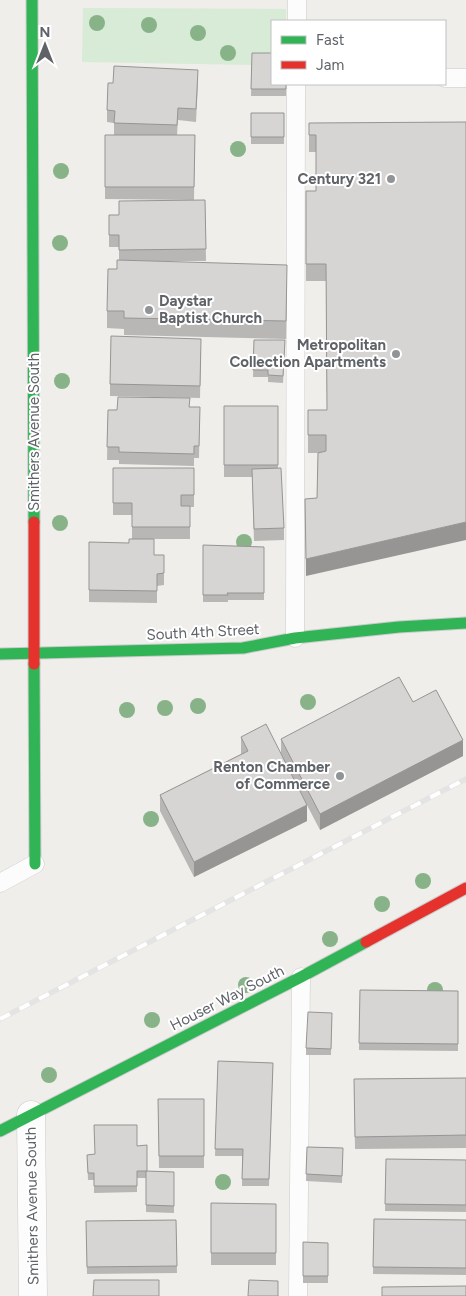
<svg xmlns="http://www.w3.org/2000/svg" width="466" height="1296" viewBox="0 0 466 1296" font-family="Figtree,sans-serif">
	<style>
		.green { fill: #d8ebd6 }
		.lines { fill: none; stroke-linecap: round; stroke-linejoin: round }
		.lane-casing { stroke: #cbcccc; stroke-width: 19 }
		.street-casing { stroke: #cbcccc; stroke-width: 29 }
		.fast-casing { stroke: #cacacb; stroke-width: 13 }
		.jam-casing { stroke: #cacacb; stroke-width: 13 }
		.lane { stroke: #fdfcfc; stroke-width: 18 }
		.street { stroke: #fdfcfc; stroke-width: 28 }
		.fast { stroke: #30b455; stroke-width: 11 }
		.jam { stroke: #e5322d; stroke-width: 11 }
		.rail-casing { stroke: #e4e4e4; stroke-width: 5.5 }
		.rail { stroke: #fff; stroke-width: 4; stroke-dasharray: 11; stroke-linecap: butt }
		.tree { fill: #88b388 }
		.wall { fill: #b8b7b5 }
		.shaded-wall { fill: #969594 }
		.building { fill: #d6d5d3; stroke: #969594 }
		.poi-dot { fill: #919496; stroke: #fff; stroke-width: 2 }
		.labels { text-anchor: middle; stroke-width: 4; stroke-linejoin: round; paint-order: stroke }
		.poi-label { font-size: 15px; font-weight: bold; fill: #5f6368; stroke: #fff; text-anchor: end }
		.street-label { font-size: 15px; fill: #5f6368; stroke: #fff }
	</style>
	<rect width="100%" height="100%" fill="#efeeea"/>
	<path class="green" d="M83,8L286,9V21H272V60L252,65L82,62Z"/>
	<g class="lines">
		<g class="lane-casing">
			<path id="lane" d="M297,21V0
				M445,78H466
				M295,638L296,84
				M0,883L35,864
				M298,1296L301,977"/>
		</g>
		<g class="street-casing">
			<path id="street" d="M31,1115L33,1296"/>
		</g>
		<g class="fast-casing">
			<path id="fast" d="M32,0L34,522
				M0,654L243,648L295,638L399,627L466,623
				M34,664L35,864
				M0,1131L301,977L366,942"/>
		</g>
		<g class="jam-casing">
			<path id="jam" d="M34,522V664
				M366,942L466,888"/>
		</g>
		<use href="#lane" class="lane"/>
		<use href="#street" class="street"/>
		<use href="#fast" class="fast"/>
		<use href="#jam" class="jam"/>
		<g class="rail-casing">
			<path id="rail" d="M0,1019L466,779"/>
		</g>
		<use href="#rail" class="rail"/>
	</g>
	<g class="tree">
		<circle cx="97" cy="23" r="8"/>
		<circle cx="149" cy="25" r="8"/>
		<circle cx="198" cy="33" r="8"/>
		<circle cx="228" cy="53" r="8"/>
		<circle cx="238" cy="149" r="8"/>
		<circle cx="61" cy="171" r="8"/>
		<circle cx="60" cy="243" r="8"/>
		<circle cx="62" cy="381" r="8"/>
		<circle cx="60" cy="523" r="8"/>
		<circle cx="244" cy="542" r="8"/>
		<circle cx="308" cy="702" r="8"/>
		<circle cx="198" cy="706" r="8"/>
		<circle cx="165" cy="708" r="8"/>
		<circle cx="127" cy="710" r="8"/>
		<circle cx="151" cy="819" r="8"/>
		<circle cx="423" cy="881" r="8"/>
		<circle cx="382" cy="904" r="8"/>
		<circle cx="330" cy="939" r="8"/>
		<circle cx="246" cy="985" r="8"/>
		<circle cx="435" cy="990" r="8"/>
		<circle cx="152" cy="1020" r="8"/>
		<circle cx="49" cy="1075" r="8"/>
		<circle cx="223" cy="1182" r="8"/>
	</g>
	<path class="wall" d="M252,53L286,84V96H251Z
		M198,82L196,122L178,120L177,135H195L194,200L105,199V135H114V123L107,122V110Z
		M251,113H284V144H251Z
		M466,122L306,576L305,499L317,498L318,453H308V410H327L326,281H306V191H316V152H309V123Z
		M205,200L206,261H158L287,282L286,339L124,335V329L107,328V311L119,260V247H109V215H119Z
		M254,340H285L283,383L268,382V377H253Z
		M201,351L200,398L110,396V384Z
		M224,406H278V468L284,528V540L254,541L252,477H224Z
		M190,407H200L199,458H194V466L119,464V460H107L108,410Z
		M113,468H194V507H190V539H132V515H113Z
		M89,542L154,555H164V585L157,586V603L89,602Z
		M203,545L264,547V600H228V602H203Z
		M413,702L463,756L320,830L297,786L307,821L194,877L160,811V795L241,754V737L281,753V739Z
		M360,990L458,991V1051L359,1050Z
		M332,1013L331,1055H306V1048Z
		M218,1061L273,1063L269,1186H242V1156H215Z
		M466,1078V1148L355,1149L354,1079Z
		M158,1099H204V1168H159Z
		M137,1146L147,1171L174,1172V1213L146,1212V1178H137V1192L94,1193V1180H88L87,1155L95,1154Z
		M307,1147L343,1148L342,1183L306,1181Z
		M386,1159L466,1160V1212L385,1211Z
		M211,1203L276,1204V1265H211Z
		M374,1219L466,1220V1275L373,1274Z
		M176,1220L177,1273L87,1274L86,1221Z
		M328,1243V1283H303V1276Z"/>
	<path class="shaded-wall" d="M466,522V540L306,576V559Z
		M463,740V756L320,830V814Z
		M307,805V821L194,877V862Z"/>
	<path class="building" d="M252,53H272V84H286V89H251Z
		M114,66L198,70L196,109L178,108L177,125L114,123L115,111L107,110L108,83H113Z
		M251,113H284V137H251Z
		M466,122V522L306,559L305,499L317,498L318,453L326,451V435H308V410H327L326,264H306V191H316V135H309V123Z
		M105,135H195L194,187H105Z
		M205,200L206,249L119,250V235H109V215H119V201Z
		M117,260L287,265L286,321L124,318V311H107L108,269H117Z
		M111,336L201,339L200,386L110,384Z
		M254,340H285L283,376L268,375V370H253Z
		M118,397L190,398L189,407H200L199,446H194V454L119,452V447H107L108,410H117Z
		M224,406H278V465H224Z
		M113,468H194V495H181V506H190V527H132V503H113Z
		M281,468L284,528L254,529L252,469Z
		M129,539H154V555H164V573L157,574V591L89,590V542L129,543Z
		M203,545L264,547V593H227L228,595H203Z
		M399,677L413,702L436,690L463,740L320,814L281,739Z
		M266,724L307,805L194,862L160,795L248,751L241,737Z
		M360,990L458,991V1044L359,1043Z
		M308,1012L332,1013L331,1049L306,1048Z
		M218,1061L273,1063L269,1179H242L243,1149H215Z
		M466,1078V1135L355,1137L354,1079Z
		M158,1099H204V1156H159Z
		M94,1125H137V1146L147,1145V1171H137V1186H94V1173H88L87,1155L95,1154Z
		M307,1147L343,1148L342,1176L306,1174Z
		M386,1159L466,1160V1205L385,1204Z
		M146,1171L174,1172V1206L146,1205Z
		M211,1203L276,1204V1253H211Z
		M374,1219L466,1220V1268L373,1267Z
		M176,1220L177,1266L87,1267L86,1221Z
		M303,1242L328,1243V1276H303Z
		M94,1280H159V1296H93Z
		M249,1280L278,1281V1296H248Z
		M466,1286V1296H382V1287Z"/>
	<g class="poi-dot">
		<circle cx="391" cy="179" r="5"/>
		<circle cx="149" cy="310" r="5"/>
		<circle cx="396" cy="354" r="5"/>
		<circle cx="340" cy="776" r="5"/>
	</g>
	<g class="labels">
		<g class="poi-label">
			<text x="381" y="184">Century 321</text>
			<text x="159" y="306" text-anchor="start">Daystar<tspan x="159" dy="17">Baptist Church</tspan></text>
			<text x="386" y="350">Metropolitan<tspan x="386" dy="17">Collection Apartments</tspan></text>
			<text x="330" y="772">Renton Chamber<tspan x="330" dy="17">of Commerce</tspan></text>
		</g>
		<g class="street-label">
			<text transform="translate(34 432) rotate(-90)" y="5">Smithers Avenue South</text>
			<text transform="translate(203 632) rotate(-3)" y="5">South 4th Street</text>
			<text transform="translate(227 998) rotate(-27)" y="5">Houser Way South</text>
			<text transform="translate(32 1206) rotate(-91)" y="5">Smithers Avenue South</text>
		</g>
	</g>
	<rect x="271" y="20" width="175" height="65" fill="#ffffff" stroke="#bfc1c3"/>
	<rect x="281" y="36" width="25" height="8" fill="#30b455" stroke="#bfc1c3"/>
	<text x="316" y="45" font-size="15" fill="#5f6368">Fast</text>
	<rect x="281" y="61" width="25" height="8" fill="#e5322d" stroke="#bfc1c3"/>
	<text x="316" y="70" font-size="15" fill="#5f6368">Jam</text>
	<g transform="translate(45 45)" stroke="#ffffff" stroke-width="4" paint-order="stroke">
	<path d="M0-4L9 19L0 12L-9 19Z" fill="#5f6368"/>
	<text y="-8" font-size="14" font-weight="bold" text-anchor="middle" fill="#5f6368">N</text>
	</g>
</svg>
